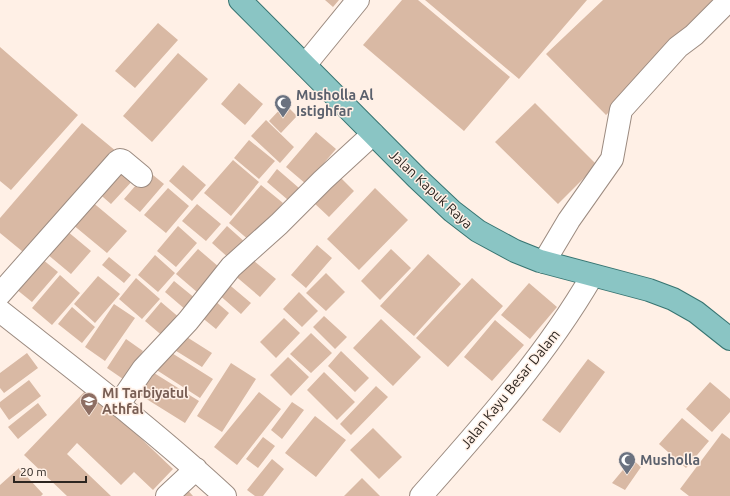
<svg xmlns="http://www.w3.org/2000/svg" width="730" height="496" viewBox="0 0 730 496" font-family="Ubuntu,sans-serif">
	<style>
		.building { fill: #d9b9a4 }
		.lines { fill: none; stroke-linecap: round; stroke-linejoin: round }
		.minor-casing { stroke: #9c8b80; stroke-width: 24 }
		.major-casing { stroke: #377471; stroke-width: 24 }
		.minor { stroke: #fff; stroke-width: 22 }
		.major { stroke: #8ac5c4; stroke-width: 22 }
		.labels { text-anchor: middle; stroke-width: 3; stroke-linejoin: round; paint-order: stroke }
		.worship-label { font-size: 14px; font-weight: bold; fill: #5b616d; stroke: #fff0e6; text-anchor: start }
		.street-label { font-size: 14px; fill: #2d2621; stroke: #fff0e6 }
		.education-label { font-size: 14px; font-weight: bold; fill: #785e54; stroke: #fff0e6; text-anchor: start }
	</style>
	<rect width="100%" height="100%" fill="#fff0e6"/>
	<path class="building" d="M325,0H339L333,7Z
		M402,0H418L510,77L464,131L363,45Z
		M425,0H587L519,79Z
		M603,0H726L606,115L546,54Z
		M158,23L178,40L135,88L115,71Z
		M0,47L78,115L11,190L0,181Z
		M178,53L208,79L152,142L123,116Z
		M239,83L263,104L245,125L221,104Z
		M535,103L597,165L558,204L495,142Z
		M285,104L297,116L281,133L269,121Z
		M266,120L294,147L280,163L251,136Z
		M82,123L117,152L28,256L0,233V218Z
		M316,132L336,149L306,184L286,167Z
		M249,140L275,161L259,179L234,158Z
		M233,160L259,182L231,216L204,193Z
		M119,165L135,178L111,204L96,191Z
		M183,165L206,185L192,201L169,181Z
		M277,169L299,188L288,200L267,182Z
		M148,171L164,184L140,212L124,199Z
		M339,176L354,191L329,217L313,202Z
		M261,185L283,203L250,241L229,223Z
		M168,188L189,206L166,233L144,215Z
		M375,188L408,220L359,270L327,239Z
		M91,201L127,231L107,253L72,224Z
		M197,204L221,224L206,241L182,221Z
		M178,226L197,243L176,267L157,251Z
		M227,226L246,243L231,260L212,243Z
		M67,231L91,251L71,274L47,254Z
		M317,245L332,258L306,288L291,275Z
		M198,249L219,267L197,292L176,274Z
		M391,249L411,268L380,300L361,281Z
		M428,254L461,284L414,336L380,306Z
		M155,255L175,273L158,292L138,275Z
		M248,256L276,279L260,297L233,274Z
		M109,257L131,275L124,283L102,265Z
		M42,259L58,272L32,302L16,289Z
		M326,273L345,292L326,311L306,293Z
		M60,275L80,293L52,325L32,308Z
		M98,276L120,294L95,323L74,304Z
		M136,278L160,299L142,319L119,299Z
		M472,278L503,306L448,367L416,338Z
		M174,281L196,299L186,310L165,292Z
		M226,282L251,303L241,314L217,293Z
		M529,283L557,307L530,339L501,315Z
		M299,292L318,311L302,327L283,309Z
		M214,300L229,313L216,329L200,316Z
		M161,302L181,319L165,338L145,321Z
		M114,304L135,318L105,361L85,347Z
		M72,307L95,327L82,343L58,324Z
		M324,316L347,337L335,349L313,327Z
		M284,318L300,333L276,358L260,342Z
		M381,319L421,357L393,386L353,348Z
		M495,320L524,345L492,381L464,357Z
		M311,333L332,353L311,373L290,354Z
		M182,334L212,353L202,367L173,349Z
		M126,339L143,351L123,379L107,368Z
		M167,350L213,379L200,398L155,369Z
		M341,351L369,378L355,392L328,366Z
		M27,353L38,368L4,393L0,388V373Z
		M288,357L309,377L291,396L270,375Z
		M588,359L605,372L560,433L542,420Z
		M231,363L256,379L222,432L197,416Z
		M146,368L199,401L185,423L132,390Z
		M324,372L355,402L337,420L307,390Z
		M29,380L41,396L9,420L0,407V402Z
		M710,382L730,399V412L712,432L686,409Z
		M376,386L388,397L351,435L340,424Z
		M88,388L173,469L153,490L134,472L121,485L77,443L67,454L111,496H67L24,455Z
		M259,392L281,409L237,465L214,447Z
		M292,402L304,410L282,439L271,430Z
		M38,403L47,415L18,439L8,427Z
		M315,416L346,440L316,477L285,453Z
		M682,418L709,441L686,468L659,444Z
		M373,428L402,457L379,479L350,450Z
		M722,433L730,439V496H689L680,489Z
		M263,437L275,446L258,468L246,459Z
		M272,459L284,469L263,496H255L247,490Z
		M632,459L641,467L625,490L612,483Z
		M19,468L43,494L41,496H0V485Z
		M362,478L380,496H344Z
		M184,486L193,496H174Z"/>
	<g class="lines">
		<g class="minor-casing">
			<path id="minor" d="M305,65L358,0
				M544,262L569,220L612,159L621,110L678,47L694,35L725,4
				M0,294L117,162L120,160L123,161L141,176
				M0,311C76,371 154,430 225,496
				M119,404L143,369L188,321L231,267L279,224L323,180L373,134
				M167,496L196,469
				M421,496C482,427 545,357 592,276"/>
		</g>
		<g class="major-casing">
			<path id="major" d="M240,0L417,178L452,211L478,231L515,251L540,261L649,290L673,299L696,312L730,339"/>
		</g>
		<use href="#minor" class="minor"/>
		<use href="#major" class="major"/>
	</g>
	<defs>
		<g id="mosque-pin" transform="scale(0.9)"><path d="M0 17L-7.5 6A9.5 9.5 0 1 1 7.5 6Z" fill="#6b7280" stroke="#fff0e6"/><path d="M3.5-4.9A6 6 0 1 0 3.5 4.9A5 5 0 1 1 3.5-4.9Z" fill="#fff"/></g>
		<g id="school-pin" transform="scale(0.9)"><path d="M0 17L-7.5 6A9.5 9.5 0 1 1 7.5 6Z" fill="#8d6e63" stroke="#fff0e6"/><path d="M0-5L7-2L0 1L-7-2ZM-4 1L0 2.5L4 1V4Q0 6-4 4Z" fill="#fff"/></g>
	</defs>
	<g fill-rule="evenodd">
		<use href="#mosque-pin" x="283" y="103"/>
		<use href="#school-pin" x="89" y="401"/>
		<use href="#mosque-pin" x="627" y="460"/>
	</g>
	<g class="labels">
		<g class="worship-label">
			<text x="296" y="100">Musholla Al<tspan x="296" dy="16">Istighfar</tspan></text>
			<text x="640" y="465">Musholla</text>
		</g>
		<g class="street-label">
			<text transform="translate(431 189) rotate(43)" y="5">Jalan Kapuk Raya</text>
			<text transform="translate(510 389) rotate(-51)" y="5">Jalan Kayu Besar Dalam</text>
		</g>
		<g class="education-label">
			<text x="102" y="398">MI Tarbiyatul<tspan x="102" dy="16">Athfal</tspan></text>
		</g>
	</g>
	<path d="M14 476v6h72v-6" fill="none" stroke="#2d2621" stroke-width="2"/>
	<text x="20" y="476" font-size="12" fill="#2d2621" stroke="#fff0e6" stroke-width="3" paint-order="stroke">20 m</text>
</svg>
